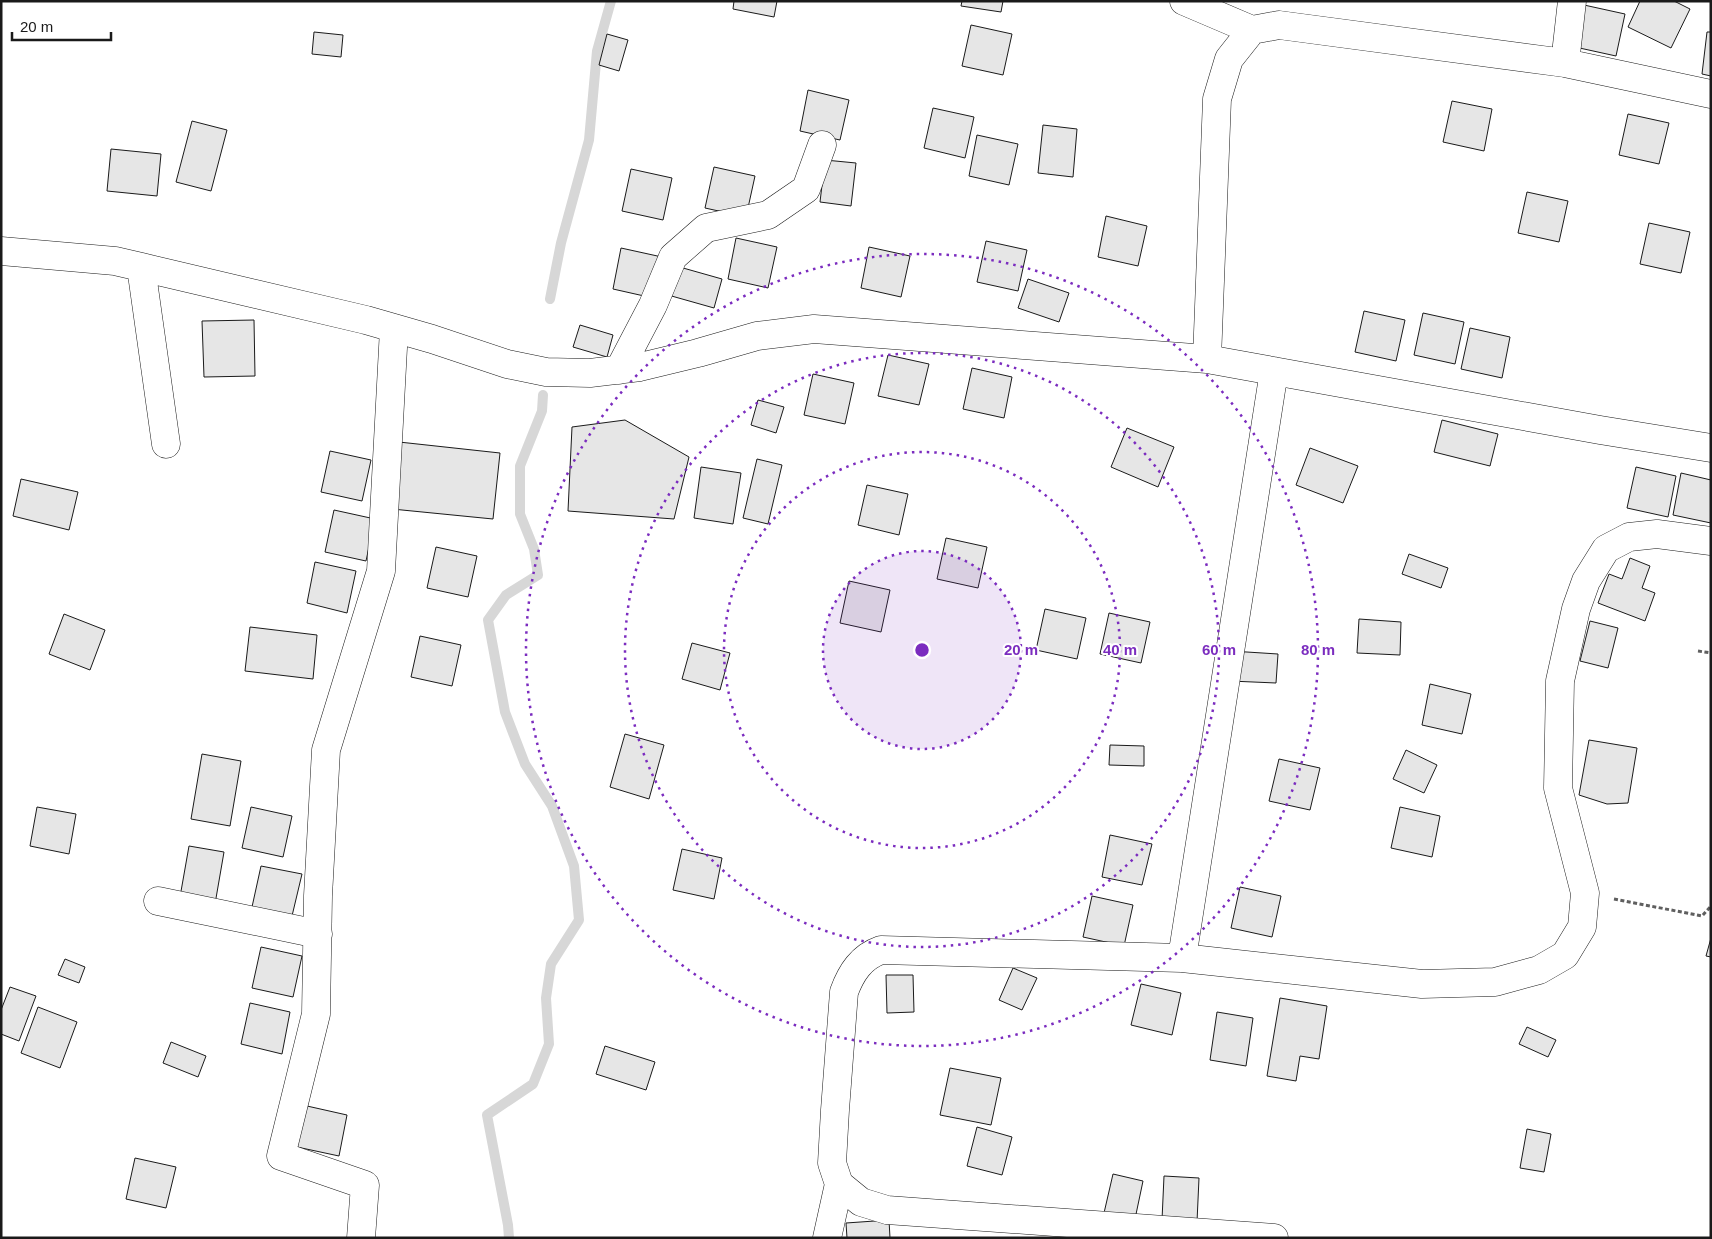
<svg xmlns="http://www.w3.org/2000/svg" width="1712" height="1239" viewBox="0 0 1712 1239" font-family="Helvetica,sans-serif">
	<style>
		.lines { fill: none; stroke-linecap: round; stroke-linejoin: round }
		.stream { stroke: #d7d7d7; stroke-width: 10 }
		.building { fill: #e6e6e6; stroke: #1a1a1a }
		.minor-casing { stroke: #1a1a1a; stroke-width: 29 }
		.path { stroke: #5f5f5f; stroke-width: 3; stroke-dasharray: 4 2.5; stroke-linecap: butt }
		.minor { stroke: #fff; stroke-width: 28 }
		.ring { fill: none; stroke: #7b2cbf; stroke-width: 2.5; stroke-dasharray: 2.5 5 }
		.centre { fill: #7b2cbf; stroke: #fff; stroke-width: 2.5 }
		.ring-label { font-size: 15px; text-anchor: middle; font-weight: bold; fill: #7b2cbf; stroke: #fff; stroke-width: 4; stroke-linejoin: round; paint-order: stroke }
	</style>
	<rect width="100%" height="100%" fill="#fff"/>
	<g class="lines">
		<path class="stream" d="M550,299L561,243L589,140L597,51L611,1
			M509,1238L508,1225L487,1115L533,1084L549,1044L546,998L551,964L579,920L574,866L552,806L525,764L505,712L488,620L506,595L538,575L534,549L520,514V466L542,411L543,395"/>
	</g>
	<path class="building" d="M734,1H777L774,17L733,9Z
		M962,1H1003L1001,12L961,6Z
		M1640,1H1674L1690,9L1671,48L1628,27Z
		M1584,5L1625,14L1616,56L1575,47Z
		M971,25L1012,34L1003,75L962,66Z
		M314,32L343,35L341,57L312,54Z
		M1707,32H1711V76L1702,74Z
		M607,34L628,40L619,71L599,65Z
		M808,90L849,100L840,140L800,131Z
		M1452,101L1492,109L1484,151L1443,142Z
		M933,108L974,117L965,158L924,148Z
		M1628,114L1669,123L1659,164L1619,155Z
		M192,121L227,130L211,191L176,182Z
		M1043,125L1077,129L1073,177L1038,173Z
		M977,135L1018,144L1009,185L969,176Z
		M111,149L161,154L157,196L107,191Z
		M825,160L856,163L851,206L820,202Z
		M714,167L755,176L746,217L705,208Z
		M631,169L672,178L663,220L622,211Z
		M1527,192L1568,201L1559,242L1518,233Z
		M1106,216L1147,226L1138,266L1098,257Z
		M1649,223L1690,232L1681,273L1640,264Z
		M736,238L777,247L768,288L728,279Z
		M986,241L1027,250L1018,291L977,282Z
		M869,247L910,256L901,297L861,288Z
		M621,248L662,257L653,298L613,289Z
		M676,266L722,279L714,308L668,295Z
		M1028,279L1069,293L1059,322L1018,308Z
		M1364,311L1405,320L1396,361L1355,352Z
		M1423,313L1464,322L1455,364L1414,355Z
		M254,320L255,376L204,377L202,321Z
		M580,325L613,335L607,357L573,347Z
		M1470,328L1510,337L1502,378L1461,369Z
		M888,355L929,364L919,405L878,396Z
		M972,368L1012,377L1004,418L963,409Z
		M813,374L854,383L845,424L804,415Z
		M758,400L784,407L776,433L751,425Z
		M625,420L689,457L674,519L568,511L572,427Z
		M1442,420L1498,434L1490,466L1434,452Z
		M1127,428L1174,447L1158,487L1111,467Z
		M399,442L500,453L493,519L392,509Z
		M1310,448L1358,466L1343,503L1296,485Z
		M330,451L371,460L362,501L321,492Z
		M757,459L782,465L768,524L743,518Z
		M701,467L741,473L733,524L694,518Z
		M1636,467L1676,476L1668,517L1627,508Z
		M1681,473L1711,480V523L1673,515Z
		M21,479L78,492L69,530L13,516Z
		M867,485L908,494L899,535L858,525Z
		M334,510L375,519L366,561L325,552Z
		M946,538L987,547L978,588L937,579Z
		M436,547L477,556L468,597L427,588Z
		M1409,554L1448,568L1441,588L1402,574Z
		M1630,558L1650,566L1642,588L1655,593L1645,621L1598,603L1609,574L1622,579Z
		M315,562L356,571L347,613L307,603Z
		M849,581L890,590L881,632L840,623Z
		M1045,609L1086,618L1077,659L1036,650Z
		M1109,613L1150,622L1141,663L1100,654Z
		M64,614L105,630L90,670L49,654Z
		M1359,619L1401,622L1400,655L1357,653Z
		M1590,621L1618,628L1608,668L1580,661Z
		M250,627L317,635L313,679L245,671Z
		M420,636L461,645L452,686L411,677Z
		M692,643L730,653L720,690L682,679Z
		M1231,651L1278,654L1276,683L1230,681Z
		M1430,684L1471,694L1462,734L1422,725Z
		M625,734L664,745L649,799L610,787Z
		M1589,740L1637,748L1628,803L1607,804L1579,795Z
		M1110,745L1144,746V766L1109,765Z
		M1406,750L1437,765L1424,793L1393,779Z
		M202,754L241,761L230,826L191,819Z
		M1279,759L1320,768L1310,810L1269,801Z
		M37,807L76,814L69,854L30,846Z
		M251,807L292,816L283,857L242,848Z
		M1400,807L1440,816L1432,857L1391,848Z
		M1110,835L1152,844L1142,885L1102,877Z
		M189,846L224,852L215,904L180,897Z
		M682,849L722,858L714,899L673,890Z
		M261,866L302,874L292,916L252,907Z
		M1240,887L1281,896L1272,937L1231,928Z
		M1092,896L1133,905L1124,946L1083,937Z
		M1711,938V957L1706,956Z
		M261,947L302,956L293,997L252,988Z
		M65,959L85,967L79,983L58,975Z
		M1013,968L1037,978L1022,1010L999,1000Z
		M886,975H913L914,1012L887,1013Z
		M1141,984L1181,993L1172,1035L1131,1025Z
		M10,987L36,996L19,1041L1,1034V1010Z
		M1280,998L1327,1006L1319,1059L1300,1056L1296,1081L1267,1076Z
		M250,1003L290,1012L282,1054L241,1044Z
		M38,1007L77,1022L60,1068L21,1053Z
		M1217,1012L1253,1018L1246,1066L1210,1060Z
		M1527,1027L1556,1040L1548,1057L1519,1044Z
		M171,1042L206,1056L198,1077L163,1063Z
		M605,1046L655,1062L646,1090L596,1074Z
		M950,1068L1001,1078L991,1125L940,1115Z
		M307,1106L347,1115L339,1156L297,1147Z
		M977,1127L1012,1137L1002,1175L967,1166Z
		M1527,1129L1551,1134L1544,1172L1520,1168Z
		M135,1158L176,1167L166,1208L126,1199Z
		M1113,1174L1143,1181L1135,1219L1104,1213Z
		M1164,1176L1199,1178L1197,1222L1162,1220Z
		M889,1220L890,1238H847L846,1223Z"/>
	<g class="lines">
		<g class="minor-casing">
			<path id="minor" d="M1184,1L1252,30
				M1565,63L1572,1
				M1,251L115,261L141,267L366,320L432,339L507,364L546,372L590,373L640,367L698,353L757,336L814,329L1207,359L1600,430L1711,448
				M141,267L166,444
				M1207,359L1217,99L1229,59L1252,30L1279,25L1565,63L1711,94
				M619,370L653,305L673,257L706,228L768,215L806,189L822,145
				M158,901L318,934
				M1182,958L1274,371
				M361,1238L365,1185L281,1156L316,1014L318,896L326,750L381,571L394,329
				M827,1238L839,1184
				M1274,1238L887,1210L861,1202L839,1184L832,1163L835,1110L844,992C851,973 861,957 881,950L1182,958L1422,984L1495,982L1539,970L1565,955L1582,927L1585,893L1558,788L1560,681L1576,609L1586,581L1606,549L1629,537L1657,534L1711,541"/>
		</g>
		<path class="path" d="M1698,651L1711,653
			M1614,899L1702,916L1711,906"/>
		<use href="#minor" class="minor"/>
	</g>
	<circle cx="922" cy="650" r="99" fill="#7b2cbf" fill-opacity=".12"/>
	<g class="ring">
		<circle cx="922" cy="650" r="99"/>
		<circle cx="922" cy="650" r="198"/>
		<circle cx="922" cy="650" r="297"/>
		<circle cx="922" cy="650" r="396"/>
	</g>
	<circle cx="922" cy="650" r="8" class="centre"/>
	<g class="ring-label">
		<text x="1021" y="655">20 m</text>
		<text x="1120" y="655">40 m</text>
		<text x="1219" y="655">60 m</text>
		<text x="1318" y="655">80 m</text>
	</g>
	<rect width="1712" height="1239" fill="none" stroke="#1a1a1a" stroke-width="5"/>
	<path d="M12 32v8h99v-8" fill="none" stroke="#1a1a1a" stroke-width="2.5"/>
	<text x="20" y="32" font-size="15" fill="#1a1a1a" stroke="#ffffff" stroke-width="4" paint-order="stroke">20 m</text>
</svg>
